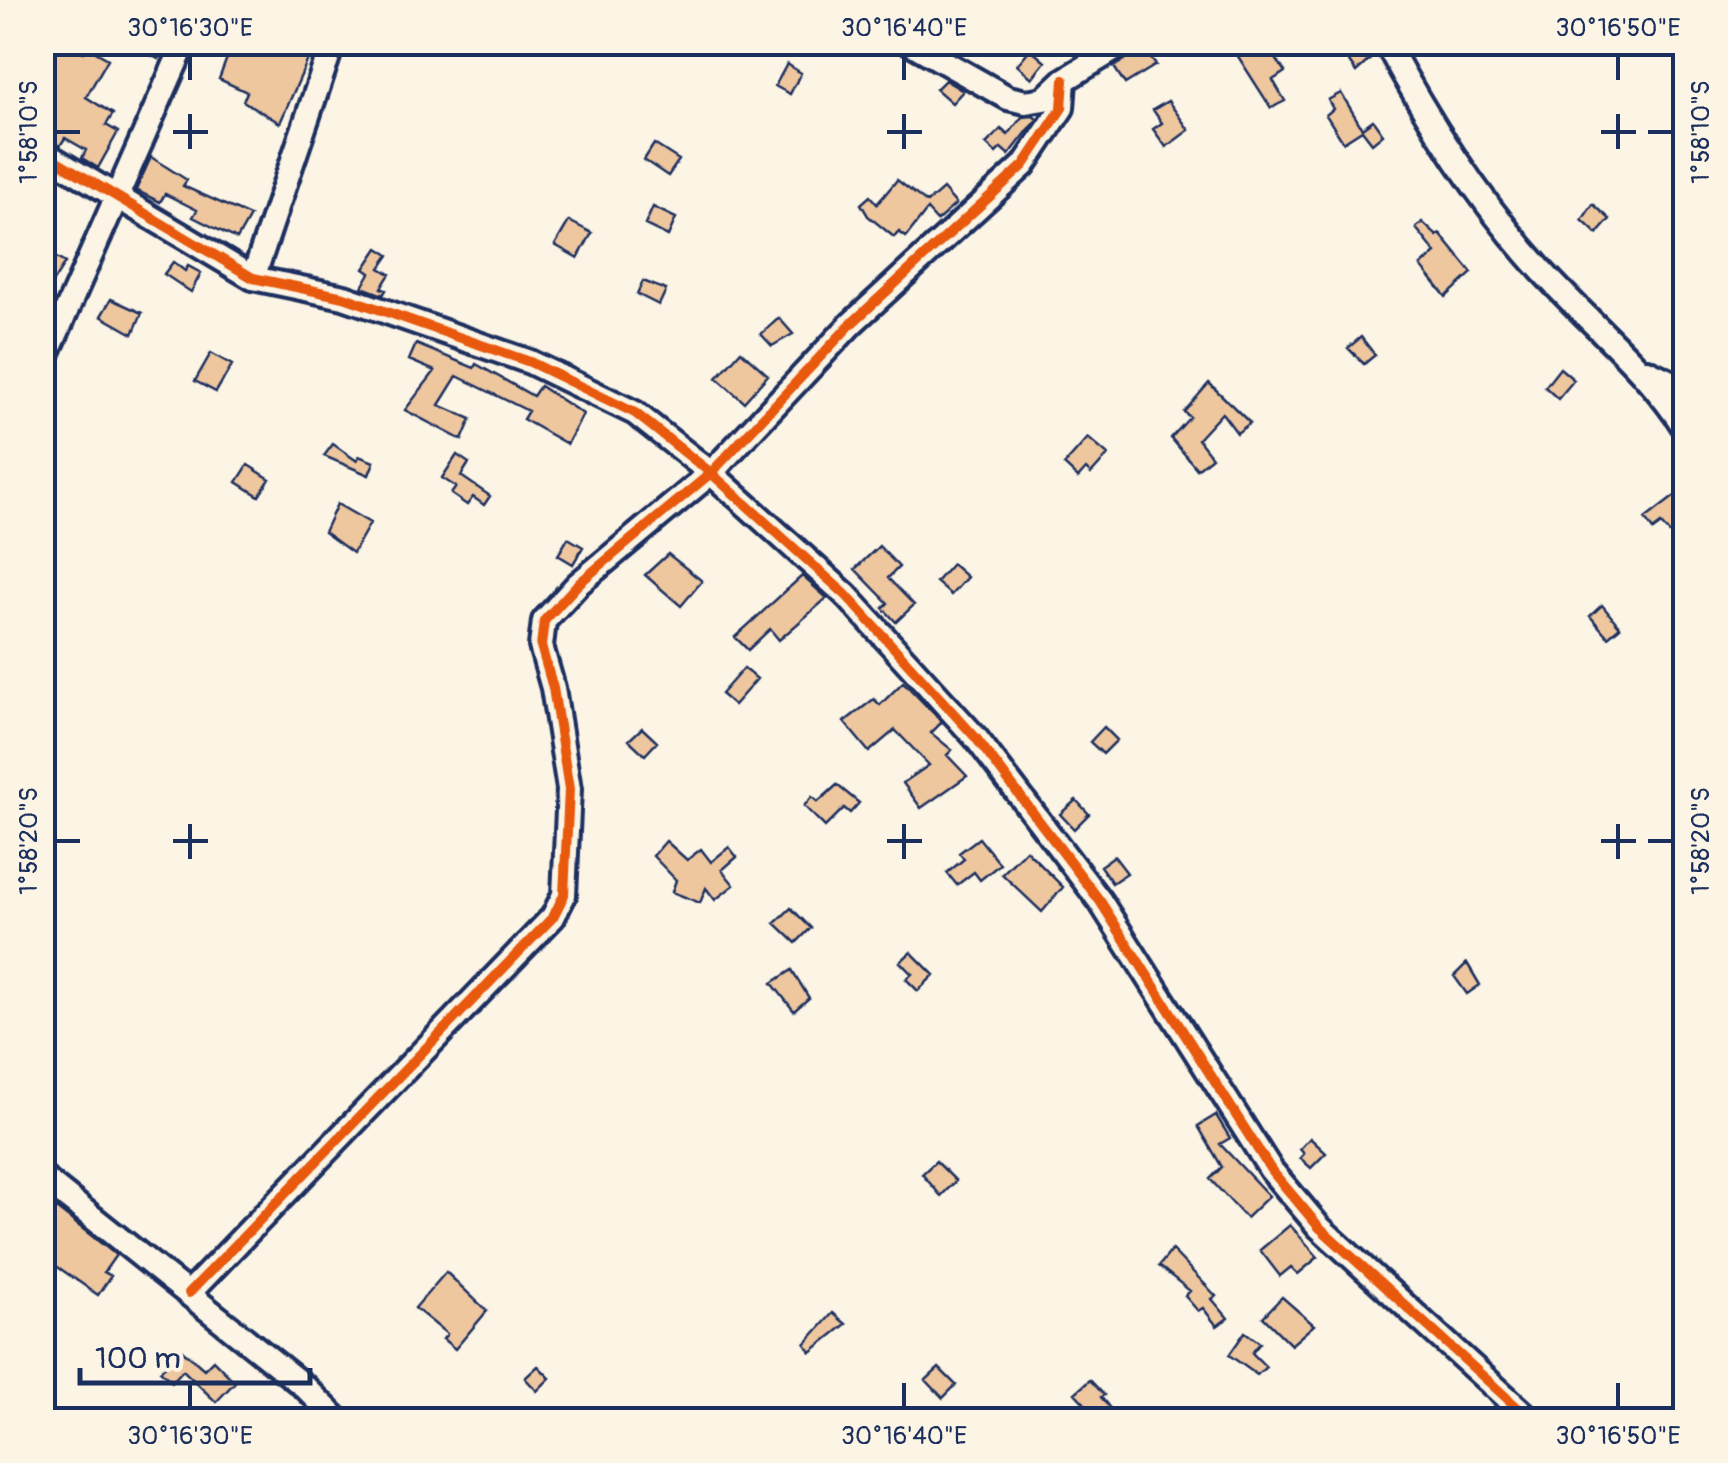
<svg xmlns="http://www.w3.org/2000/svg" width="1728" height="1463" viewBox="0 0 1728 1463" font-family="Pangolin,sans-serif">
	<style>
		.building { fill: #efc79f; stroke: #1b2f5e; stroke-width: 2.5 }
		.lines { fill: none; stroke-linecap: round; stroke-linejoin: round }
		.minor-casing { stroke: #1b2f5e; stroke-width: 30 }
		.minor { stroke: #fcf5e5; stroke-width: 22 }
		.cycleway-casing { stroke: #fcf5e5; stroke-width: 16 }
		.cycleway { stroke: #e8590c; stroke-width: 10 }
		.ticks { fill: none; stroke: #1b2f5e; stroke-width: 4 }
		.neatline { fill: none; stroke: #1b2f5e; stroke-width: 4 }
		.ticks-label { font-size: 25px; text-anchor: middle; fill: #1b2f5e }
	</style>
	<rect width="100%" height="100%" fill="#fcf5e5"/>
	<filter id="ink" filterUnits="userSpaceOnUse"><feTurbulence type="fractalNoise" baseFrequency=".01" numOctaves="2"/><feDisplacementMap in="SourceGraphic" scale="20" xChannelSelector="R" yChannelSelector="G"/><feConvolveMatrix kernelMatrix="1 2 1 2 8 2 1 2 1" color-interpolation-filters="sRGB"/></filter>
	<g filter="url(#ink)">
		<path class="building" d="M59,42L84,52L87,47L108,59L86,97L113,114L106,125L118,132L98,168L82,158L86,150L65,138L60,146L42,137V73Z
			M128,42H167L158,59Z
			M233,42L314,46L280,123L243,101L247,92L219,79Z
			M1238,42H1265L1285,72L1273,80L1285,101L1271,108L1232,47Z
			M1359,42H1371L1376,54L1356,72L1343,53Z
			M1142,48L1156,65L1125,84L1114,67Z
			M1030,49L1045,62L1032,78L1017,65Z
			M787,64L801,73L790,94L775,86Z
			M945,80L963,91L952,103L936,89Z
			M1341,93L1362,128L1373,120L1383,134L1372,143L1362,130L1343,142L1326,115L1333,109L1328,100Z
			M1168,101L1189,130L1166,147L1153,129L1162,123L1153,110Z
			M1033,116L1037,119L1009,155L1001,148L996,153L986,144L1001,129L1008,135L1022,117Z
			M654,144L679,160L668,176L644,160Z
			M151,157L187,180L183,186L250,216L237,239L193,217L197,210L165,194L160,202L136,190Z
			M897,180L927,203L943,189L956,204L937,221L927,210L906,237L899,232L894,237L868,216L861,204L870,196L877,204Z
			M1593,204L1610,219L1597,234L1582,220Z
			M653,207L676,218L668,236L645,225Z
			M569,221L592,233L578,258L555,245Z
			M1422,222L1437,236L1440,234L1472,273L1446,297L1421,266L1436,253L1416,228Z
			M378,248L389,255L380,268L390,274L381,288L386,290L383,295L362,287L370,273L364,269Z
			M53,256L65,263L42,299V273Z
			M173,262L185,271L188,266L201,273L191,292L164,274Z
			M643,281L666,290L659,305L637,294Z
			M111,299L142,313L133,334L101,316Z
			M779,318L793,334L772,346L761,334Z
			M1361,337L1375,355L1364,364L1348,348Z
			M416,344L474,368L476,364L533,396L540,386L583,414L567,444L523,419L528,411L457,376L439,405L471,419L462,440L405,410L435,371L409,360Z
			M741,351L768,375L744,402L717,378Z
			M211,353L232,365L216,392L195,381Z
			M1560,368L1574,380L1558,399L1545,387Z
			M1209,383L1250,423L1237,433L1222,413L1198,439L1212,457L1197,469L1171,438L1190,417L1184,412Z
			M1088,438L1108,455L1091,474L1086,469L1078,478L1064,465Z
			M333,444L357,461L359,456L374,462L369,475L324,456Z
			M457,455L469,463L461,476L490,496L484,505L473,497L467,505L451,494L456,487L442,478Z
			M248,465L270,479L259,496L237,482Z
			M1679,493L1686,500V532L1676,540L1661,524L1653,530L1645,519Z
			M337,504L370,523L353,553L324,532Z
			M568,538L583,547L573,564L558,555Z
			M879,546L899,567L888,578L914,605L896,622L883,608L888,603L855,569Z
			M668,554L702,581L681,606L645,575Z
			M952,564L967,577L951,595L936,582Z
			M802,576L827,598L779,640L770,629L748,650L735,637Z
			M1602,605L1620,627L1608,637L1590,616Z
			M744,668L757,679L734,705L721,694Z
			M903,682L942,722L931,733L952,750L947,755L967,776L921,808L903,783L929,765L895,730L869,752L844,722L874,699L880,705Z
			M1104,727L1117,740L1103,754L1090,742Z
			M642,728L657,742L645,755L629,740Z
			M837,785L859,803L850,813L844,808L825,827L804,806L812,797L818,802Z
			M1076,800L1089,814L1074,829L1060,814Z
			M979,838L1000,864L980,880L974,872L957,885L947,873L964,859L959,853Z
			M666,841L687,860L701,849L711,862L729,847L737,857L722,870L734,885L715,900L706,888L700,903L672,892L676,880L653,856Z
			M1026,850L1063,887L1042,912L1002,874Z
			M1114,856L1127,873L1112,883L1100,866Z
			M791,908L811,928L796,943L775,923Z
			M911,952L934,975L918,991L906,979L912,974L900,962Z
			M1467,963L1480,985L1467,994L1454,976Z
			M792,970L809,998L794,1011L772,983Z
			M1216,1115L1230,1138L1220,1144L1269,1196L1246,1218L1210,1179L1222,1167L1198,1126Z
			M1310,1138L1326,1153L1311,1168L1300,1158L1304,1154L1300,1149Z
			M936,1161L956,1181L941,1196L922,1174Z
			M51,1204L116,1255L104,1272L111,1276L98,1295L42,1256V1212Z
			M1290,1225L1318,1257L1298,1274L1291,1267L1280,1276L1260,1250Z
			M1172,1250L1216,1296L1212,1299L1228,1318L1217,1326L1203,1308L1198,1311L1185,1296L1190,1291L1159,1266Z
			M446,1272L487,1311L455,1349L443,1339L447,1334L415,1308Z
			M1282,1297L1314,1325L1291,1345L1263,1317Z
			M833,1313L846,1324L811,1352L805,1344Z
			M1245,1332L1260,1343L1252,1353L1266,1367L1257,1375L1229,1355Z
			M182,1350L204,1369L213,1360L235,1382L216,1402L183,1370L172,1382L160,1371Z
			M538,1366L550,1378L537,1391L525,1378Z
			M939,1368L956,1385L943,1398L926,1380Z
			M1090,1380L1104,1395L1101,1397L1119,1420H1100L1075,1393Z"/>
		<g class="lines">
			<g class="minor-casing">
				<path id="minor" d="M909,42L1008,98L1026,102L1044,99L1064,80L1126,42
					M1386,42C1430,125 1479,201 1541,270C1590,324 1647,368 1686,430
					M42,152L253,278L344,297L530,362L635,413L711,473L846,595L976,738L1100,901L1271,1170L1319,1227L1531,1420
					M253,278L333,42
					M42,366L185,42
					M1647,371L1686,389
					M42,1177L305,1387L338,1420
					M189,1293L553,917L564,895L569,789L553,688L541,646L544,621L578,584L711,473L851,324L1024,165L1062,108L1064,80"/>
			</g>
			<use href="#minor" class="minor"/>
			<g class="cycleway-casing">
				<path id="cycleway" d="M42,152L253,278L344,297L530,362L635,413L711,473L846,595L976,738L1100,901L1271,1170L1319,1227L1531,1420
					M189,1293L553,917L564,895L569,789L553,688L541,646L544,621L578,584L711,473L851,324L1024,165L1062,108L1064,80"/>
			</g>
			<use href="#cycleway" class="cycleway"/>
		</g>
	</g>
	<path class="ticks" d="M190,55V80M904,55V80M1618,55V80M190,114V149M904,114V149M1618,114V149M55,132H80M173,132H208M887,132H922M1601,132H1636M1648,132H1673M190,824V859M904,824V859M1618,824V859M55,841H80M173,841H208M887,841H922M1601,841H1636M1648,841H1673M190,1383V1408M904,1383V1408M1618,1383V1408"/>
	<rect width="1728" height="1463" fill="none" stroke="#fcf5e5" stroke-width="110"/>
	<path d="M80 1368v15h230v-15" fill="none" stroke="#1b2f5e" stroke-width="5"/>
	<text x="95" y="1368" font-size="30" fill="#1b2f5e" stroke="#fcf5e5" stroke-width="8" paint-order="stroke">100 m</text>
	<rect x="55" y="55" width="1618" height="1353" class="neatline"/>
	<g class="ticks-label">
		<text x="190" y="36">30°16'30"E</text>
		<text x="904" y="36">30°16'40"E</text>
		<text x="1618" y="36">30°16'50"E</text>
		<text transform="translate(28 132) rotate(-90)" y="9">1°58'10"S</text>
		<text transform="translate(1700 132) rotate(-90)" y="9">1°58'10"S</text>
		<text transform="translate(28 841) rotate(-90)" y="9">1°58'20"S</text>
		<text transform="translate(1700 841) rotate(-90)" y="9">1°58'20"S</text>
		<text x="190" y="1444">30°16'30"E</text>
		<text x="904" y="1444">30°16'40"E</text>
		<text x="1618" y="1444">30°16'50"E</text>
	</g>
</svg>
